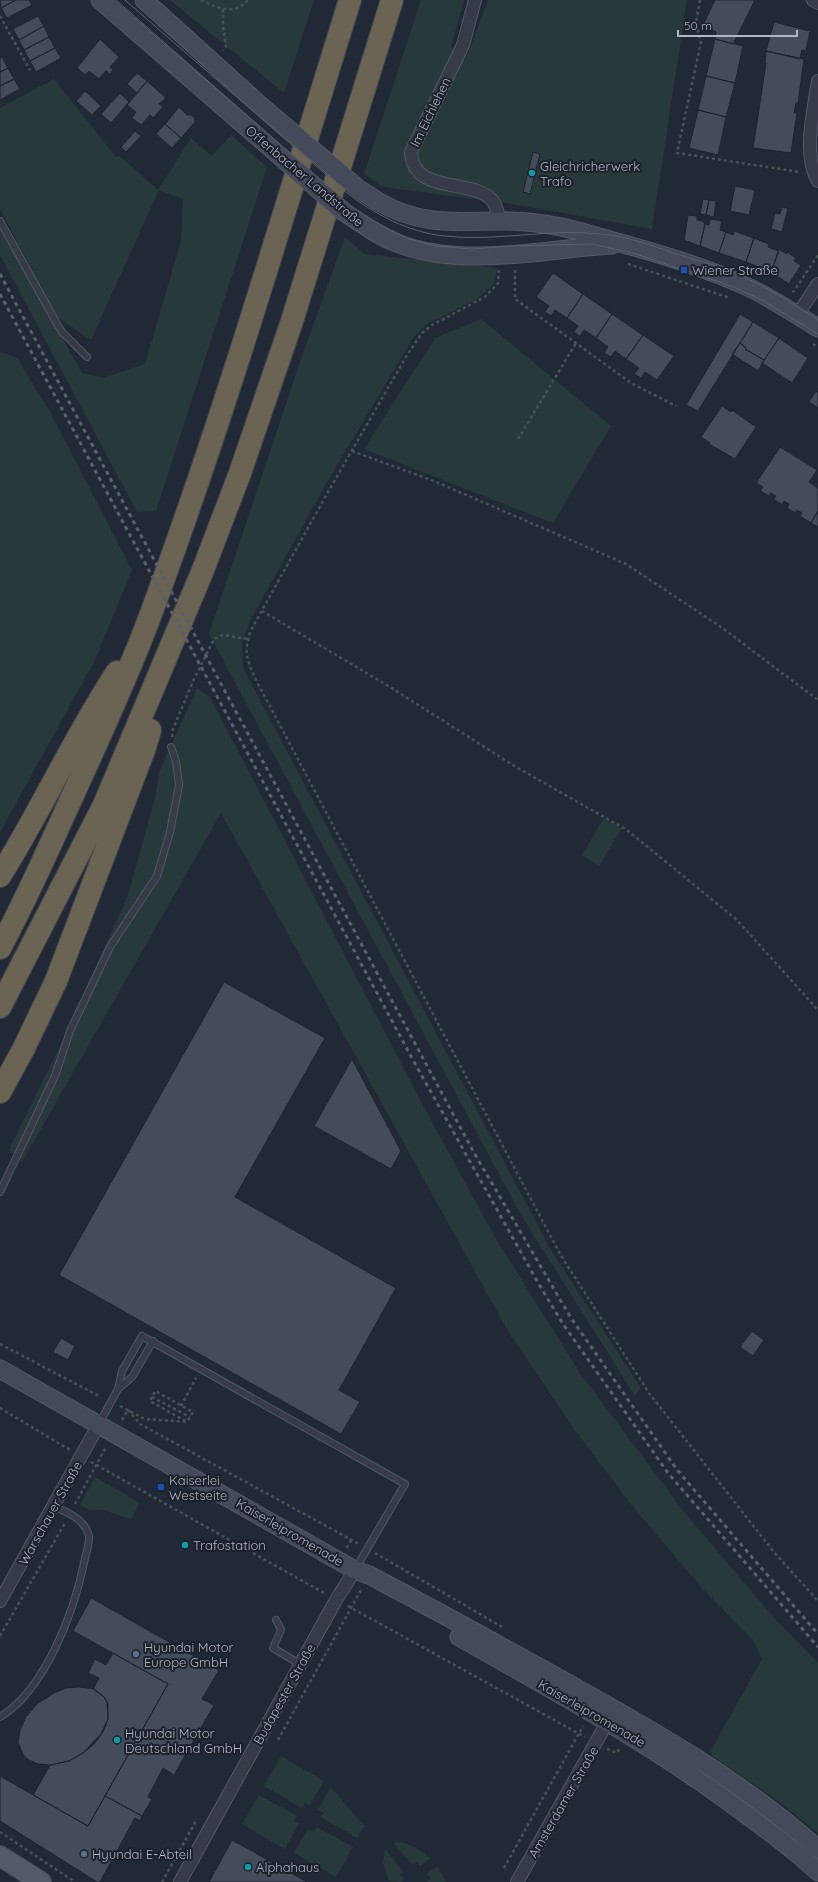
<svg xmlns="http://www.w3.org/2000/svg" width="818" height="1882" viewBox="0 0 818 1882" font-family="Quicksand,sans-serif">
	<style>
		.green { fill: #28393b }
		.building { fill: #444c5b; stroke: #1d222d }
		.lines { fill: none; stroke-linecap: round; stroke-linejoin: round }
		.lane-casing { stroke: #535964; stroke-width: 8 }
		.street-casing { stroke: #535964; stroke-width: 14 }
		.secondary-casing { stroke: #535964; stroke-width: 19 }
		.primary-casing { stroke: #3f4450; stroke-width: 22 }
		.highway-casing { stroke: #404651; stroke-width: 24 }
		.path { stroke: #465458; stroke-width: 2.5; stroke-dasharray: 3 3; stroke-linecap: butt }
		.lane { stroke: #363b47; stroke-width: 6 }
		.street { stroke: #363b47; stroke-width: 12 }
		.secondary { stroke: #444a59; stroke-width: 17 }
		.primary { stroke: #545a67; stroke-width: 20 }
		.highway { stroke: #6c6453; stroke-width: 22 }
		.tram { stroke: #5a616f; stroke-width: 1 }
		.rail { stroke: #5a616f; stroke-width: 3; stroke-dasharray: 4 4; stroke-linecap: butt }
		.secondary-bridge-casing { stroke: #535964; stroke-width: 19; stroke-linecap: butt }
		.secondary-bridge { stroke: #444a59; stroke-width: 17 }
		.culture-dot { fill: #0f9aa8; stroke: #1b202b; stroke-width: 1.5 }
		.transit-dot { fill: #1a4fb4; stroke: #1b202b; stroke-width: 1.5 }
		.service-dot { fill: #5c6f8a; stroke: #1b202b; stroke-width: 1.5 }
		.labels { text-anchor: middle; stroke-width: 4; stroke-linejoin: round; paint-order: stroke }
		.street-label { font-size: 13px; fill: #b0b6c3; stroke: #1b202b }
		.poi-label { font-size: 13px; fill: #b0b6c3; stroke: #1b202b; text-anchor: start }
	</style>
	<rect width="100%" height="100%" fill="#222936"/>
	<path class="green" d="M170,0H314L284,93Z
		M421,0H464L451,47L468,54L488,0H687L652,229L512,204L383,187L364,174Z
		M54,79L116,157L120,156L158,190L191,138L212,156L231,135L267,167L156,511L137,512L0,255V228L82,373L103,378L145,364L181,241L183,199L159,190L91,340L57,317L0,209V108Z
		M345,237L365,254L497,268L494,284L477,299L427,324L413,338L329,479L250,621L242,642L243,668L552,1252L641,1388L635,1396L521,1215L209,634L301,359Z
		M481,319L611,426L553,523L364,449L435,338Z
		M0,352L17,358L50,412L132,570L95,660L0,832Z
		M197,688L210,697L426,1111L495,1237L539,1308L582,1376L684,1512L775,1619L818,1663V1833L773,1797L712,1756L711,1750L762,1659L753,1640L702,1588L633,1507L572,1426L509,1333L221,813L22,1162L9,1150L66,1034L128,895L155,798L160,770Z
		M604,818L622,828L599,866L582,855Z
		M95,1477L140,1503L131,1519L104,1510H89L80,1505Z
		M281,1756L324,1781L310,1805L305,1803L302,1808L264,1786Z
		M331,1787L364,1826L357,1838L321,1817L324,1813L318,1810Z
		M259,1795L297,1816L294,1821L299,1824L285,1849L242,1824Z
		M317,1827L353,1847L336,1877L294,1853L308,1829L314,1832Z
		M401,1842L417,1848L430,1858L420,1866L417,1862L413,1865L393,1843Z
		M385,1849L404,1872L400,1875L404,1880L401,1882L389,1881L383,1863Z
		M437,1866L446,1882H426L431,1878L427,1874Z"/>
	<path class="building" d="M0,0H16L1,8Z
		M16,0H29L32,5L7,18L1,8Z
		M715,0H755L733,44L715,39L716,32L703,25Z
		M38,16L44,26L19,40L13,29Z
		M774,22L810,31L806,51L802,50L800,59L766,51Z
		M44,26L49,37L24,50L19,40Z
		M49,37L55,48L30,61L24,50Z
		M100,39L119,57L110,67L113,70L110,74L106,71L99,79L89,71L85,75L77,68Z
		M715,39L743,46L735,83L706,76Z
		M55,48L61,58L36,72L30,61Z
		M766,51L804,59L798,103H796L794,113H797L791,153L753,148L766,63H765Z
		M2,57L8,68L0,72V58Z
		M8,68L14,79L0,86V72Z
		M137,73L147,81L137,93L127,84Z
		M706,76L735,83L726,117L698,110Z
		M14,79L20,89L0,100V86Z
		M147,81L165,97V99L159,104L163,107L153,118L150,115L141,125L132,118L136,112L127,105Z
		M85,91L101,106L92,115L76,101Z
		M120,93L129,102L111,123L101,114Z
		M179,107L187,115H191L194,117L195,122L181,138L165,124Z
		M698,110L726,117L718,155L689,148Z
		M165,124L181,138L172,148L156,134Z
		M135,131L141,136L126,152L121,147Z
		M533,152L540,154L530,194L523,192Z
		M735,186L755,190L749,215L730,211Z
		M703,199L709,200L706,215L700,214Z
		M709,200L716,201L714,217L706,215Z
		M782,207L788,208L782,232L771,229L775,213L780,214Z
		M688,215L697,216V220L703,221L705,224L700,246L684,240Z
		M710,219L722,221L720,230L726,232L719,253L700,246L705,224L709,225Z
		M734,231L754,238L746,262L719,253L726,232L733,235Z
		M754,238L769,244L768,247L779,251L771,272L746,262Z
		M779,249L786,254L787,252L796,258L794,261L801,265L789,284L771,272Z
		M553,273L583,294L567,318L555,310L551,316L545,312L549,306L536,297Z
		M583,294L612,314L596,338L584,330L580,336L574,332L578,326L567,318Z
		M612,314L643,335L626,359L615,351L611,357L604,353L608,347L596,338Z
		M740,314L753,322L698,411L686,405Z
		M753,322L779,338L764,360L745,349L746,348L740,343Z
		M643,335L674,356L657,380L645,372L641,378L634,374L639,368L626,359Z
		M779,338L808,358L792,383L762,363Z
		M740,343L746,348L745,349L764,360L758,371L732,354Z
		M816,391L818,392V408L809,402Z
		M722,406L731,412L732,410L756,427L735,459L709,444L710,443L701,437Z
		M780,447L817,470L809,482L818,488V511L811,523L800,516L802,513L797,510L795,513L787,508L789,504L784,501L782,505L774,499L776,496L771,493L769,496L760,491L763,487L756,483Z
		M818,511V527L811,523Z
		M224,982L325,1038L235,1197L396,1288L339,1390L360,1402L341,1434L59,1275Z
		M352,1059L401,1151L391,1169L314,1126Z
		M752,1331L764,1340L753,1356L740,1347Z
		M61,1338L75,1346L68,1360L53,1352Z
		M184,1540L189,1543L186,1549L180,1546Z
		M91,1598L219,1670L202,1699L214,1705L174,1775L163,1768L148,1797L152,1799L142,1816L105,1796L168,1684L73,1631Z
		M113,1653L168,1684L88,1826L33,1795L50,1765L69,1761L83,1753L95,1743L104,1730L108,1719V1704L104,1697L93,1689L99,1678L88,1673L95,1659L106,1665Z
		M79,1687L95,1689L104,1697L107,1702L108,1719L101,1734L83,1753L69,1761L50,1765L38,1764L29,1760L23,1755L18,1742L20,1730L26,1717L37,1704L54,1693L66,1688Z
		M0,1776L88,1826L105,1796L142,1816L140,1821L135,1818L100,1882H97L0,1821Z
		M232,1840L252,1851L307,1882H209Z"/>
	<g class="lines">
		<g class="lane-casing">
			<path id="lane" d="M0,221L56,322L62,332L87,357
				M0,1192L55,1076L70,1031L110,947L157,876L170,832L179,785L176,761L171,747
				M118,1389L132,1377L153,1341
				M99,1424L118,1389L122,1371L142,1336L405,1484L356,1568
				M276,1620L281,1630L273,1648L300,1664
				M0,1717C45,1690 74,1612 84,1563C85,1556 90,1543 89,1536C85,1519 67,1512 53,1506"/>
		</g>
		<g class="street-casing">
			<path id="street" d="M475,0L463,45L411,152C413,195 470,178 491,199C497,205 498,214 499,222
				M813,0L818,3
				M818,81C814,109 802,155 818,181
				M798,314L818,284
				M0,1601L99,1424
				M180,1882L336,1600L355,1570
				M517,1882L608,1721"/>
		</g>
		<g class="secondary-casing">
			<path id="secondary" d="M100,0L252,132
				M144,0L260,105
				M379,202C436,234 477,215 536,223C566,226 595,236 624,244C666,256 710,269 750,288C774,300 796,314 818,328
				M371,230C440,275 537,249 613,245
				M0,1369L355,1570L369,1575C432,1608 493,1642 555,1676C647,1727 740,1779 818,1849
				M459,1637C555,1691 651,1744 740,1810C767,1830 794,1849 818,1872"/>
		</g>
		<g class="primary-casing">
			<path id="primary" d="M0,1856L41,1882"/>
		</g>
		<g class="highway-casing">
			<path id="highway" d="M0,876C42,809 74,737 117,672
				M0,948C25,902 46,854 68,806C96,744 125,683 149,619C225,416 285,207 350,0
				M0,1007L104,805L203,570L240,473L292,321L392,0
				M0,1092L24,1048L56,981L144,750L150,730"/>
		</g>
		<path class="path" d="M201,0C218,8 234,16 248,0
			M700,0L696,23L701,42L677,153L800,172
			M223,9V25L226,47L223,50
			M0,16L30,70
			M628,264L730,298
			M499,270L498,283L485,297L432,325L422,333L407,355L328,492L251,630C243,651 247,661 256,680L560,1254L649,1393L773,1551L818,1601
			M515,270V299L631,383L676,406
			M792,292L794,291L818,255
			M813,344L818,347
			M518,439L576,343
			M352,451L434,481L626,564L721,627L818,700
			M262,611L390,687L516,767L627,830L737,920L818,1010
			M172,737L173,729L194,679L214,639L223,635L248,639
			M0,1344L101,1397
			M152,1397L190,1417
			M120,1406L145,1419L187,1422L150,1401L155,1391L193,1412L187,1422
			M181,1406L196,1378
			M0,1408L70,1450
			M128,1410L140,1424L359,1544
			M122,1420L128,1410
			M91,1462L324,1593
			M75,1504L106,1447
			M347,1548L351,1540
			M375,1553L504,1628
			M348,1606L585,1737
			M0,1636L65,1523
			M278,1740L361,1590
			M607,1749L617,1753L620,1748
			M0,1832L75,1882
			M504,1868L583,1726
			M162,1882L197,1819"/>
		<use href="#lane" class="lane"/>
		<use href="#street" class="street"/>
		<use href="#secondary" class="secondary"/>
		<use href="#primary" class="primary"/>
		<use href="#highway" class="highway"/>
		<path class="tram" d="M116,0L341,198L356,210L383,226L409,239L435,246L472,249L511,246L591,244L633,253L731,286L762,300L818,334
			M125,0L346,192C374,214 408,232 444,236C496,242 549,228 601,234C626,236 650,245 674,253C694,260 717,265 737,274C765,286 792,303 818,320"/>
		<path class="rail" d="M0,274L473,1151L571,1318L678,1471L818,1634
			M0,294L413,1060L537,1281L563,1324L668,1473L818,1647"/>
		<g class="secondary-bridge-casing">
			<path id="secondary-bridge" d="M260,105L359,189L379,202
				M252,132L344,212L371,230"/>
		</g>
		<use href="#secondary-bridge" class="secondary-bridge"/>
	</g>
	<g class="culture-dot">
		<circle cx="532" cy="173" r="4"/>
		<circle cx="185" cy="1545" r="4"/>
		<circle cx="117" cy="1740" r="4"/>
		<circle cx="248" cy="1867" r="4"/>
	</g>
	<g class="transit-dot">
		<rect x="680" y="266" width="8" height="8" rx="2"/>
		<rect x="157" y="1483" width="8" height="8" rx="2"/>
	</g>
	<g class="service-dot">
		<circle cx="136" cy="1654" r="4"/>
		<circle cx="84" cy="1854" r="4"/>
	</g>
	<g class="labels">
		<g class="street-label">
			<text transform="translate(430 112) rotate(-64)" y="5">Im Eichlehen</text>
			<text transform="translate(305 176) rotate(40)" y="5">Offenbacher Landstraße</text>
			<text transform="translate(50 1513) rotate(-61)" y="5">Warschauer Straße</text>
			<text transform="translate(290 1532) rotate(30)" y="5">Kaiserleipromenade</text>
			<text transform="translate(284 1694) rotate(-61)" y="5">Budapester Straße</text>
			<text transform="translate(592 1713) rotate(30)" y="5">Kaiserleipromenade</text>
			<text transform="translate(563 1802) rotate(-60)" y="5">Amsterdamer Straße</text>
		</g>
		<g class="poi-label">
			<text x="540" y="171">Gleichricherwerk<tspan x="540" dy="15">Trafo</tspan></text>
			<text x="692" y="275">Wiener Straße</text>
			<text x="169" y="1485">Kaiserlei<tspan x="169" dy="15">Westseite</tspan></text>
			<text x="193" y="1550">Trafostation</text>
			<text x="144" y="1652">Hyundai Motor<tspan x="144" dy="15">Europe GmbH</tspan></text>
			<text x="125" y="1738">Hyundai Motor<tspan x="125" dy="15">Deutschland GmbH</tspan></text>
			<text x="92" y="1859">Hyundai E-Abteil</text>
			<text x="256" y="1872">Alphahaus</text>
		</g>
	</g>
	<path d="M678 30v6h119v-6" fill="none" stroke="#b0b6c3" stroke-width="2"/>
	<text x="684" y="30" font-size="12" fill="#b0b6c3" stroke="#1b202b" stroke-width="3" paint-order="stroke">50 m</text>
</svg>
